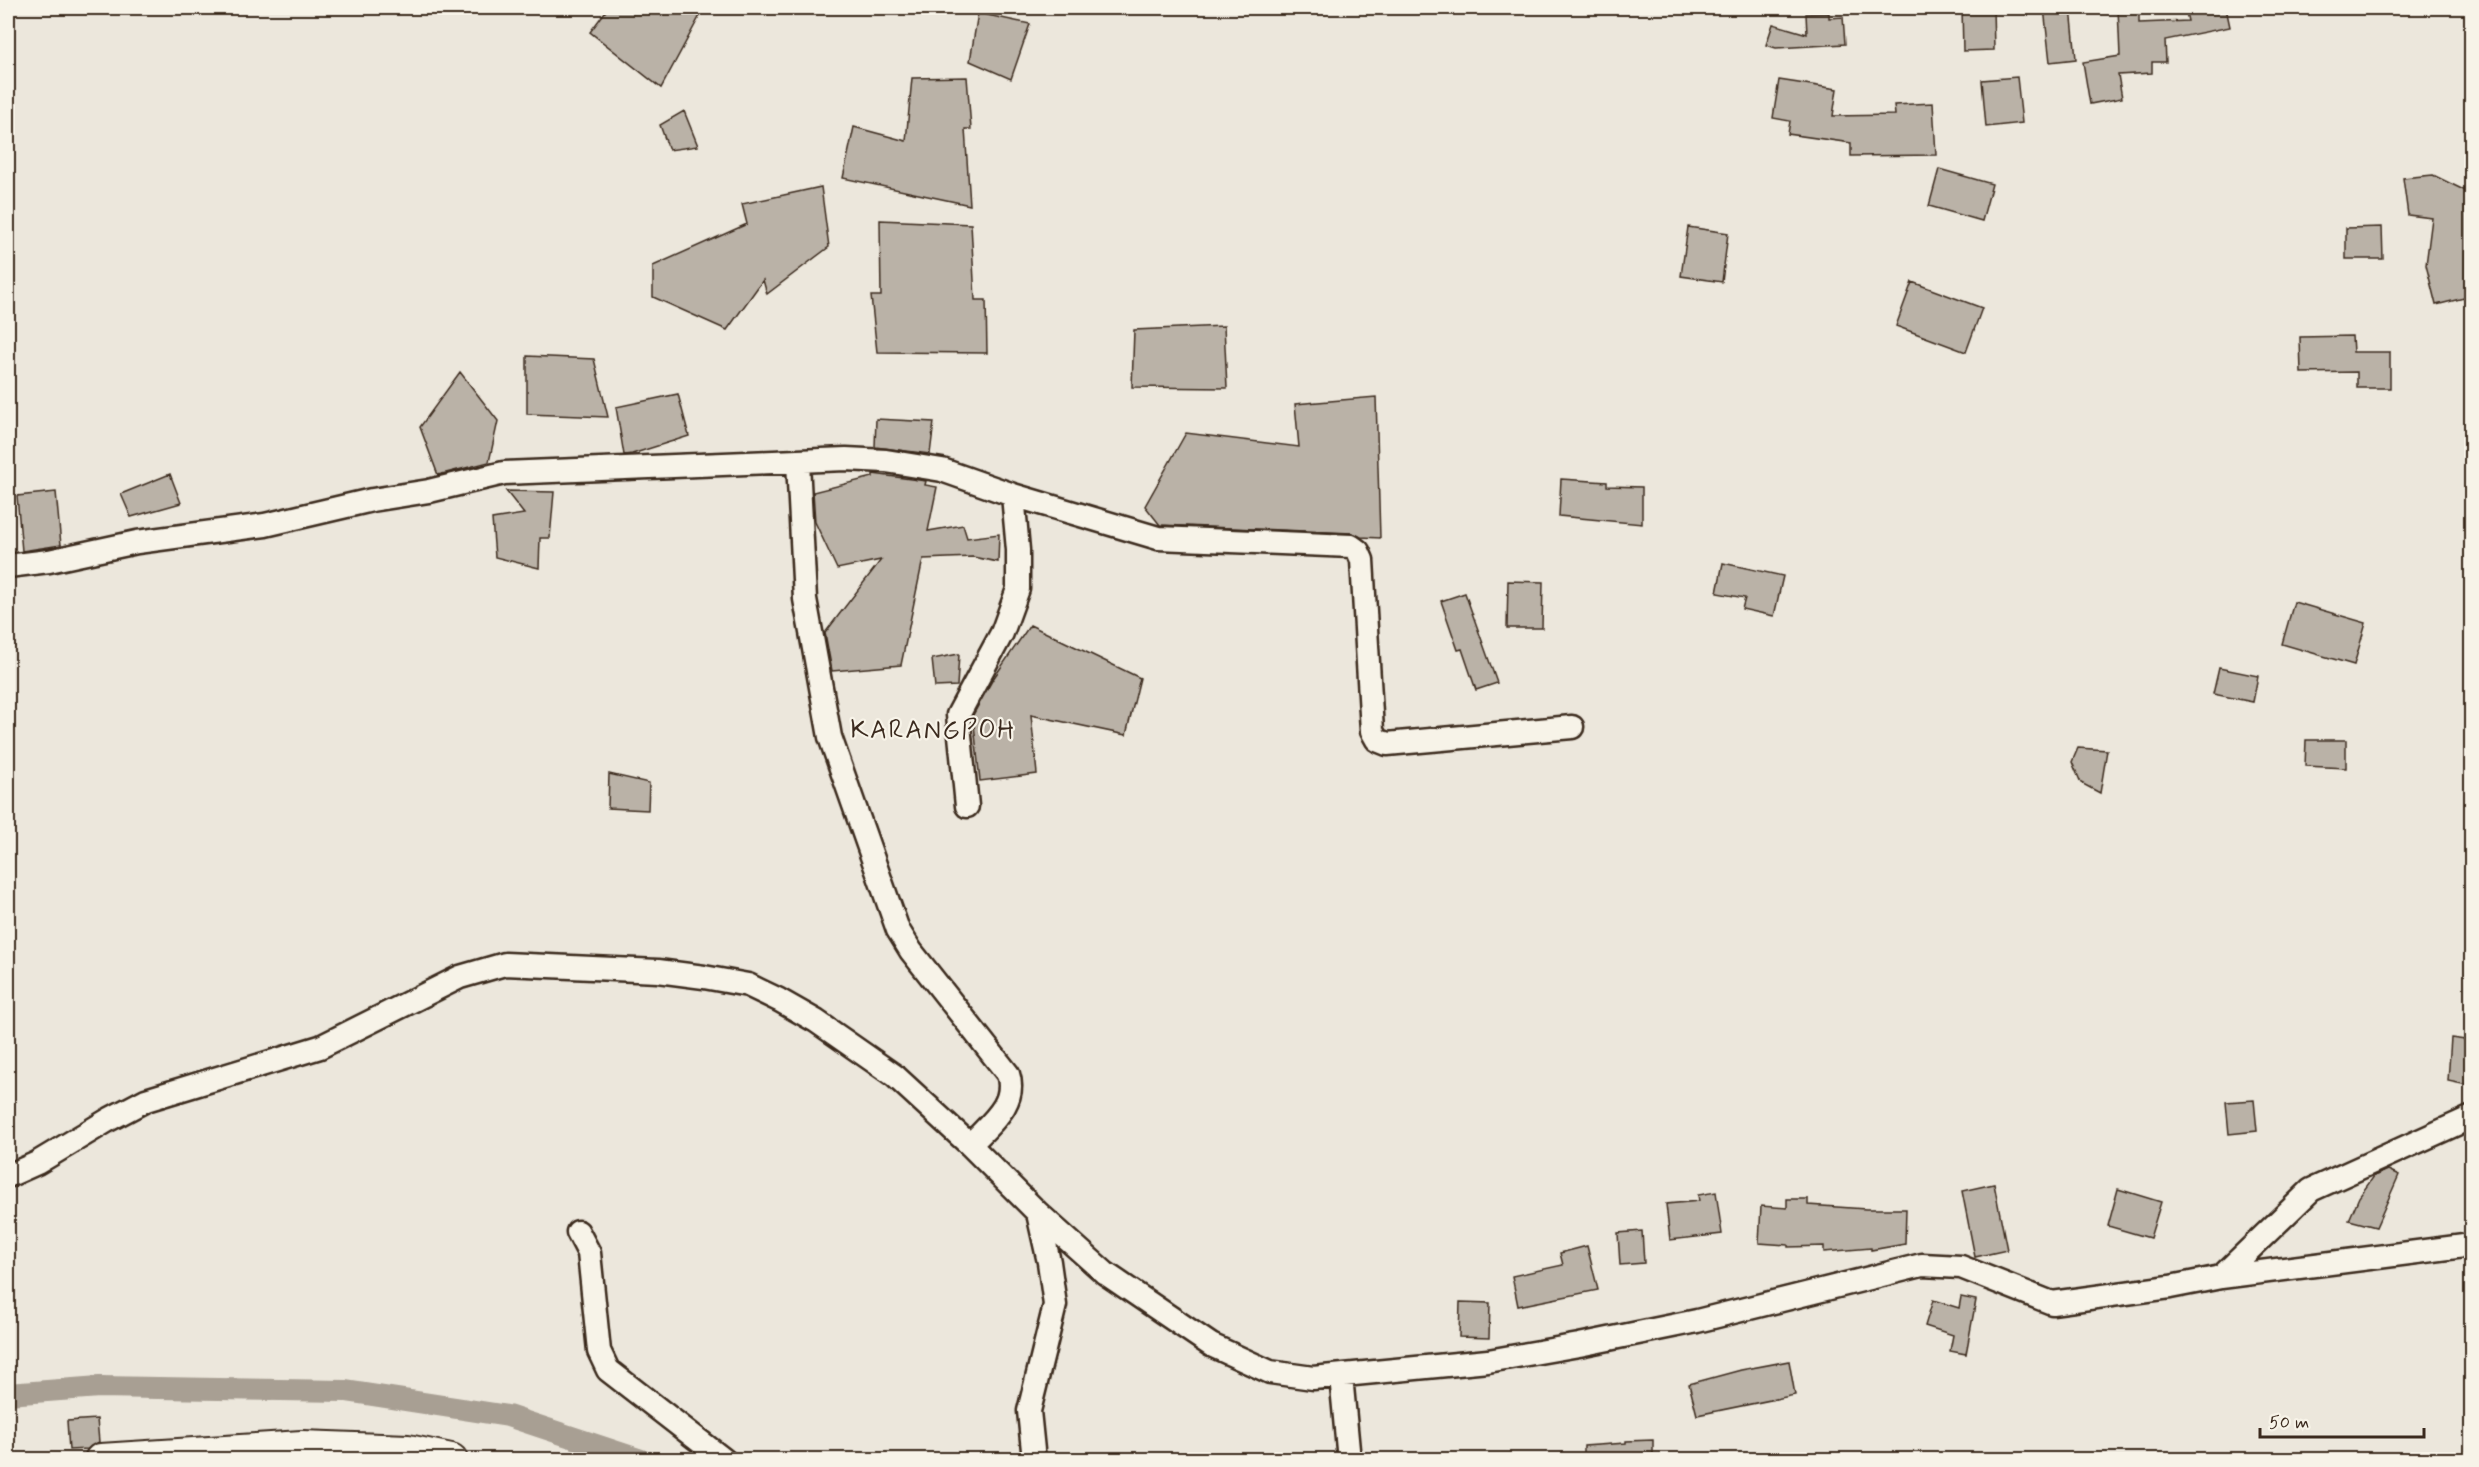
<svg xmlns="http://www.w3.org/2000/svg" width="2479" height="1467" viewBox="0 0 2479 1467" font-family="Mynerve,sans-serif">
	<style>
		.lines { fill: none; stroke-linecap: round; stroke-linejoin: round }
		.canal { stroke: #a89f93; stroke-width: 22 }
		.building { fill: #bab2a7; stroke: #3b2a1e; stroke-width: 1.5 }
		.minor-casing { stroke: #3b2a1e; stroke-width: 27 }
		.secondary-casing { stroke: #3b2a1e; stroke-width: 36 }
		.minor { stroke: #f7f3e8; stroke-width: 22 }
		.secondary { stroke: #f7f3e8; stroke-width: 32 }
		.labels { text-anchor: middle; stroke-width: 4.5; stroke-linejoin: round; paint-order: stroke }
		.quarter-label { font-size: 26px; letter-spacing: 1.5px; fill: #3b2a1e; stroke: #f7f3e8 }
	</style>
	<rect width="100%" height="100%" fill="#ece7dc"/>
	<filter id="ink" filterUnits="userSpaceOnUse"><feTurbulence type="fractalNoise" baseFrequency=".0167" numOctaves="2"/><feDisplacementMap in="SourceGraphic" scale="12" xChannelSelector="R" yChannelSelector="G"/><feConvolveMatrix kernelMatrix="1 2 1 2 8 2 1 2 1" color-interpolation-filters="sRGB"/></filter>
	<g filter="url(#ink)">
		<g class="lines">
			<path class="canal" d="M8,1394L99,1387L346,1391L508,1416L641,1460"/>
		</g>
		<path class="building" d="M608,8H704L661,88L590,32Z
			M1962,8H1993L1994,50L1963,51Z
			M2044,8H2071L2076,59L2050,62Z
			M2118,8H2139V23L2188,21L2185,8H2226L2230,27L2165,40L2166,62H2152V73L2118,75L2122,98L2090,104L2083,62L2120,56Z
			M978,13L1030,24L1011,79L970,61Z
			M1829,13V18L1843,17L1845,44L1776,48L1766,45L1773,24L1807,34L1806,14Z
			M967,77L971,129H965L970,205L843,178L854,127L906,141L912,78Z
			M2017,77L2022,123L1986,127L1982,80Z
			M1779,80L1837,89L1833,116L1895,115L1894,105L1933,103L1936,155L1851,156V143L1788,134L1790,121L1773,118Z
			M684,111L698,146L669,150L660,125Z
			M1939,169L1992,184L1982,221L1929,206Z
			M2433,175L2472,194V296L2436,305L2426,265L2432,218L2408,215L2403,178Z
			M821,187L829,247L767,294L763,280L727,330L653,297V266L747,224L742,204Z
			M880,220L971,224L975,300H986L987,353L877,352L871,296H881Z
			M1688,227L1728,233L1722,282L1681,276Z
			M2382,227L2383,259H2346V228Z
			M1912,282L1982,308L1966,352L1896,326Z
			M1224,326L1227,388L1132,387L1134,330Z
			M2352,336L2353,352H2390V388H2357V372L2301,373L2300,337Z
			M527,356L594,359L608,417L527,414Z
			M460,372L498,421L489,462L438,475L420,427Z
			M678,394L689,436L632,454L624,455L616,407Z
			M1376,397L1380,538L1361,537L1352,533L1160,525L1145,506L1186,433L1299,447L1295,404Z
			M876,419L934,422L930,454L875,447Z
			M170,474L181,503L131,517L121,494Z
			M873,474L926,481L925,485L937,487L928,531L963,525L967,538L999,534L998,562L973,557L923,559L901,665L832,671L825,633L881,560L837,569L815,522L813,492L873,477Z
			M1561,479L1607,482V486L1642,487V524L1559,516Z
			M506,491L554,492L550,538H540L539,568L495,557L492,519L524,514Z
			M56,492L61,545L22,551L17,496Z
			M1723,563L1783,576L1774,616L1742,609L1745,598L1717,593Z
			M1508,581L1543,582L1542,628H1507Z
			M1465,593L1497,683L1476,690L1462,649L1458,650L1441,601Z
			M2294,602L2366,623L2354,665L2282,644Z
			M1030,625L1140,678L1126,735L1031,715L1037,774L980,781L973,715L993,679Z
			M959,654L957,686L935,687L932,659Z
			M2219,668L2258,676L2253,702L2213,694Z
			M2306,740H2346V768L2305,766Z
			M2078,748L2107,750L2100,793L2081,783L2072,762Z
			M609,774L649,783L648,810L608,808Z
			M2451,1038L2472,1041V1086L2448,1081Z
			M2254,1100L2257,1131L2229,1134L2226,1102Z
			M2388,1170L2399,1175L2376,1227L2349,1220L2359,1197L2374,1176Z
			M1994,1184L2007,1250L1975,1257L1962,1191Z
			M2118,1189L2161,1202L2150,1238L2108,1226Z
			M1716,1192L1722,1234L1670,1240L1666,1204L1699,1201L1698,1195Z
			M1787,1199H1808V1205L1866,1209H1906L1905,1244L1871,1250V1248L1824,1252V1246L1788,1247V1245L1759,1243L1761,1206L1787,1208Z
			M1642,1231L1644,1263L1620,1265L1618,1233Z
			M1587,1246L1598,1290L1518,1306L1512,1276L1563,1265L1560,1253Z
			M1961,1297L1976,1300L1966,1354L1950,1351L1953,1335L1925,1326L1933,1300L1959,1308Z
			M1460,1302L1490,1303L1489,1338L1459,1337Z
			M1789,1361L1795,1395L1697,1415L1689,1384L1741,1370Z
			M97,1419L99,1442L88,1449L69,1450L67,1421Z
			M1653,1440V1460H1584V1446L1626,1443V1441Z"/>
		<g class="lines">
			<g class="minor-casing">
				<path id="minor" d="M798,462L805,599L830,737L898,930L911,951L1008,1074C1018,1104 989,1124 970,1145
					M8,566L49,561L137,542L265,525L372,500L429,491L504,473L846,459L886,461L942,470L1013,495L1158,538L1351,546L1358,551L1362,560L1372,731L1377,740L1387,744L1572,727
					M967,806L958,715L1002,633L1018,589V550L1013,495
					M8,1176L37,1163L110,1119L146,1100L320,1047L460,977L505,964L658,971L704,977L748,985L779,1000L816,1021L895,1076L970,1145L1038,1213L1105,1273L1211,1345L1270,1372L1313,1378L1488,1361L1579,1345L1697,1321L1922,1265L1961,1267L2052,1303L2170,1287L2221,1277L2311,1190L2472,1117
					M578,1232L589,1253L599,1351L608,1370L724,1460
					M2221,1277L2472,1245
					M1341,1376L1349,1460
					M1034,1460L1029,1411L1055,1305L1049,1262L1038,1213"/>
			</g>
			<g class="secondary-casing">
				<path id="secondary" d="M101,1460L302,1447L408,1451L451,1460"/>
			</g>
			<use href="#minor" class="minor"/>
			<use href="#secondary" class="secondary"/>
		</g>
	</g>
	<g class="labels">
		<g class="quarter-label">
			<text x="933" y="738">KARANGPOH</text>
		</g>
	</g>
	<rect width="2479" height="1467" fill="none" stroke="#f7f3e8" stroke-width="30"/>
	<rect x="15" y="15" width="2449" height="1437" fill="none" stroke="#3b2a1e" stroke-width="2" filter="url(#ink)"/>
	<path d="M2260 1428v9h164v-9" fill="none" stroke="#3b2a1e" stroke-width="3"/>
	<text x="2269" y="1428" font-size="18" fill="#3b2a1e" stroke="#f7f3e8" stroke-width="4.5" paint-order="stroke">50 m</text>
</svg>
